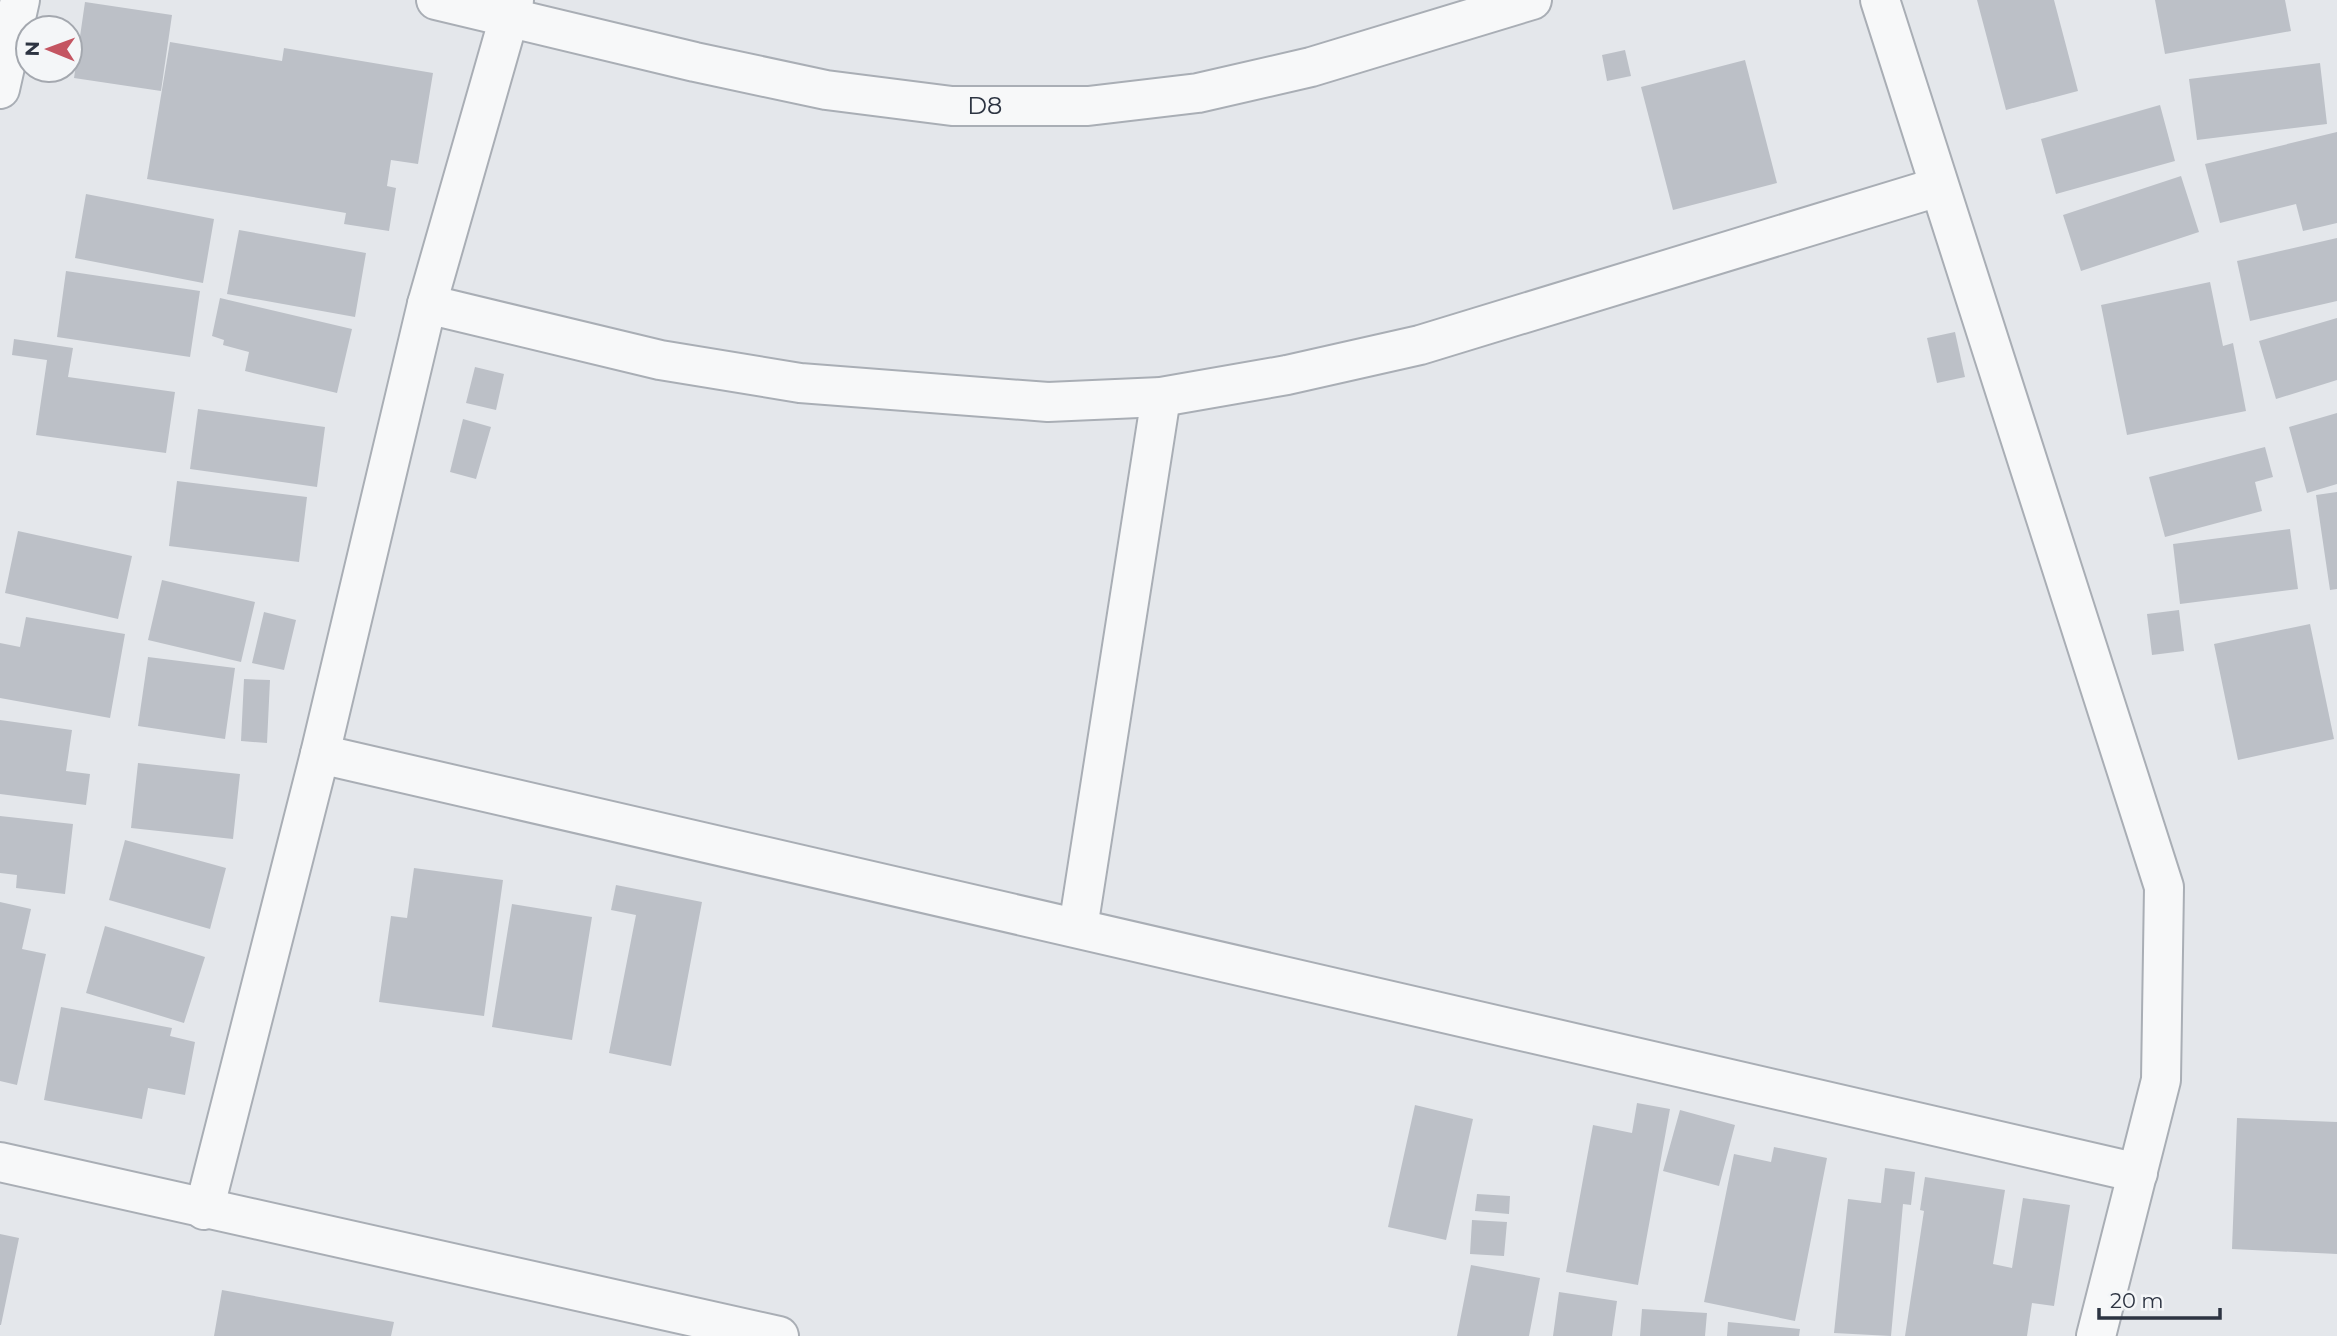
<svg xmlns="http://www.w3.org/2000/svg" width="2337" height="1336" viewBox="0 0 2337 1336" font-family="Montserrat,sans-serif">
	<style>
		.building { fill: #bcc0c7 }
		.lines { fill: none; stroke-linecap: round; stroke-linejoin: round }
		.minor-casing { stroke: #a9aeb5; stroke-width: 42 }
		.minor { stroke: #f7f8f9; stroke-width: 38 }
		.labels { text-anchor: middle; stroke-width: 7; stroke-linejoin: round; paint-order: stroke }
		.street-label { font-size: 24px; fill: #2d3442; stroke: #f4f6f8 }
	</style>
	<rect width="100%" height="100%" fill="#e4e7eb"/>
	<path class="building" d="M1977,0H2054L2078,91L2006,110Z
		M2155,0H2285L2291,31L2165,54Z
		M85,2L172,15L161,91L74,78Z
		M170,42L282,61L284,48L433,73L418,164L391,160L387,186L396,188L389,231L344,224L346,213L147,179Z
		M1625,50L1631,76L1607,81L1602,55Z
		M1745,60L1777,183L1673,210L1641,87Z
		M2320,63L2327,124L2197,140L2189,79Z
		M2160,105L2175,161L2056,194L2041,139Z
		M2337,132V223L2303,231L2296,204L2220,223L2205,164Z
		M2181,176L2199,232L2081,271L2063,215Z
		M86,194L214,219L203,283L75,258Z
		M239,230L366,253L355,317L227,294Z
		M2337,238V301L2250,321L2237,261Z
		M66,271L200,291L190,357L57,337Z
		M2210,282L2223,346L2233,343L2246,411L2127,435L2101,305Z
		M220,298L352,329L337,393L245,371L249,352L223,345L224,340L212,336Z
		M2337,318V380L2276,399L2259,341Z
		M1955,332L1965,377L1937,383L1927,338Z
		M14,339L73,348L68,377L175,392L166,453L36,435L47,360L12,355Z
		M475,367L504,374L496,410L466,403Z
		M198,409L325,427L317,487L190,469Z
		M2337,413V484L2307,493L2289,427Z
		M463,419L491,427L476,479L450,472Z
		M2265,447L2273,477L2255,482L2262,511L2165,537L2149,477Z
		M177,481L307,497L299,562L169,546Z
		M2337,492V589L2330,590L2316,495Z
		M2290,529L2298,589L2180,604L2173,544Z
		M18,531L132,556L118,619L5,593Z
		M162,580L255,602L241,662L148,640Z
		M2179,610L2184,651L2152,655L2147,614Z
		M264,612L296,620L284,670L252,663Z
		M26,617L125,634L110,718L0,698V643L20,647Z
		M2310,624L2334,739L2238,760L2214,644Z
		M148,657L235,668L225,739L138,726Z
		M244,679L270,680L267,743L241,741Z
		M0,720L72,730L66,771L90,774L86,805L0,794Z
		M138,763L240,774L233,839L131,828Z
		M0,816L73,824L65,894L16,888L17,875L0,873Z
		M125,840L226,868L210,929L109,900Z
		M414,868L503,880L484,1016L379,1002L391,916L407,918Z
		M616,885L702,902L671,1066L609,1053L636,915L611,910Z
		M0,902L31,909L22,949L46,954L17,1085L0,1081Z
		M512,904L592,917L572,1040L492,1027Z
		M105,926L205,957L184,1023L86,993Z
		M61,1007L172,1028L170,1036L195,1042L185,1095L148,1088L142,1119L44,1100Z
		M1637,1103L1670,1109L1638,1285L1566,1272L1593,1125L1632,1133Z
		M1415,1105L1473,1119L1446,1240L1388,1227Z
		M1680,1110L1735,1125L1719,1186L1663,1171Z
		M2237,1118L2337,1122V1254L2232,1249Z
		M1774,1147L1827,1158L1795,1321L1704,1302L1734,1154L1771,1162Z
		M1885,1168L1915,1172L1911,1205L1903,1204L1891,1336L1834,1333L1848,1199L1881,1203Z
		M1925,1177L2005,1190L1993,1264L2012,1268L2023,1198L2070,1205L2054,1306L2032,1303L2027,1336H1905L1924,1211L1920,1210Z
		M1477,1194L1510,1196L1509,1214L1475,1211Z
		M1472,1220L1507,1222L1504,1256L1470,1254Z
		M0,1234L19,1238L1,1325H0Z
		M1471,1265L1540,1278L1529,1336H1457Z
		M222,1290L394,1322L391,1336H214Z
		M1559,1292L1617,1301L1612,1336H1553Z
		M1642,1309L1707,1313L1705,1336H1640Z
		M1728,1322L1800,1329L1799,1336H1727Z"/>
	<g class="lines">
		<g class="minor-casing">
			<g id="minor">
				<path id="s1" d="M436,0L695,62L826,90L952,106H1088L1198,93L1311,67L1532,0"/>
				<path d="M1880,0L2164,887L2161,1080L2096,1336"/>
				<path d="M0,89L20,0"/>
				<path d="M427,304L514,0"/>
				<path d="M320,754L2138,1173"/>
				<path d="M1078,928L1161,397"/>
				<path d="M0,1162L779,1336"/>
				<path d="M204,1210L320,754L427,304L660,360L800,383L1048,402L1161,397L1287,375L1420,345L1938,187"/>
			</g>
		</g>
		<use href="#minor" class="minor"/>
	</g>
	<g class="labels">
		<g class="street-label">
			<text dy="8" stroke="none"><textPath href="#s1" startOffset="560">D8</textPath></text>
		</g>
	</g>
	<g transform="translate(49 49) rotate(271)"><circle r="33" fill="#f4f6f8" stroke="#a4a8af" stroke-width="2"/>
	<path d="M0-5L12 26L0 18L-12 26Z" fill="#c45562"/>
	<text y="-10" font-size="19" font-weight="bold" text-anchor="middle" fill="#2d3442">N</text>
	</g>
	<path d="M2099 1308v10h121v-10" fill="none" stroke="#2d3442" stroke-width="3.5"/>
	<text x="2110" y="1308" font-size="21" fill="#2d3442" stroke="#f4f6f8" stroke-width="5" paint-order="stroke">20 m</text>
</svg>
